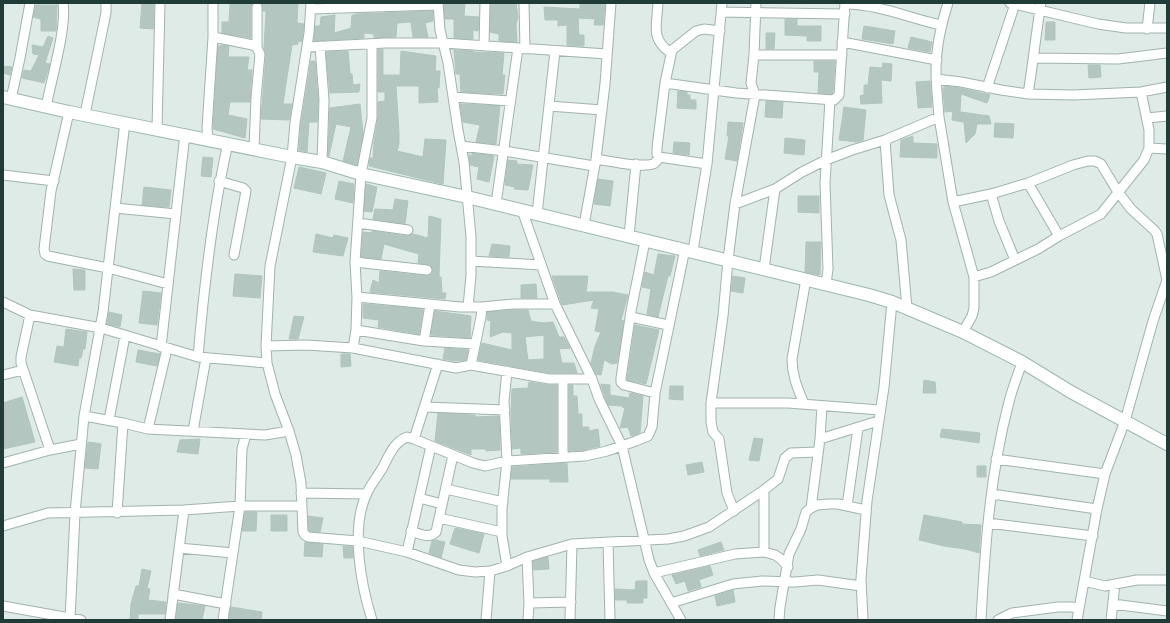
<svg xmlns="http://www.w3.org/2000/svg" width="1170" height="623" viewBox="0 0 1170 623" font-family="Signika,sans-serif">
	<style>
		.building { fill: #b4c6c0; stroke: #b1c5bf; fill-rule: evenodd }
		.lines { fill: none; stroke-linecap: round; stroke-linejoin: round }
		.street-casing { stroke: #a1b3af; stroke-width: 11 }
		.secondary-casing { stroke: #9db7b1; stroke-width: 14 }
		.street { stroke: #fff; stroke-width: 9 }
		.secondary { stroke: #fff; stroke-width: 12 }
	</style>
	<rect width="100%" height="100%" fill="#deebe7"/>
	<path class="building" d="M142,3H154L153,29L140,28Z
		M230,3H253L251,7V38L222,33V22H229Z
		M261,3H298L297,23L304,24L302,42L298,41V44L292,45L287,77L283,104H292L289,120L261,119L266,55L264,48L266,11H263Z
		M444,3H465L464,16L479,17L478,31L473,30V39L454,38V19H445Z
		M491,3H516L518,17L516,25L517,42L499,41V34L490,32Z
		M580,3H605L603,25H594L595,19L578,18L579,35H584V46L567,45V25L558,26V20H545L544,7L580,9Z
		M36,5H57L56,31H41V19L33,17Z
		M433,11V21L425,23L428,37H413L411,22L397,23L396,37L374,38V34L364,33V38L314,41L315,26H320L321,17L335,15L334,33L351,28L352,15H355V14Z
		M785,19H797V26H821V41H807V36L785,35Z
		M1046,22H1055V40H1045Z
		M864,26L895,31L893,44L862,39Z
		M766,33H775L774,49H766Z
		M48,36L53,38L45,63L50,64L44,83L22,78L24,70L31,71L39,55L33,54L32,45L43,47Z
		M911,37L932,42L930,52L908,48Z
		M221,45L229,46L228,57H249L247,70H252L250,102H230L228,115L247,119L245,138L213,129L218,46H221Z
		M378,49H383V75H400L401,51L436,56L435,71H440L439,88H437L438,102L419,103V86H396L399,133V144L397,151L423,157L425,139L446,140L443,184L369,166L370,158H373L374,142L378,118V102L385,101V92H378Z
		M454,50L473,51V52L504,53L502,75H505L503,94L461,92L460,74H456Z
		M348,51L350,74H352L353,85L360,84L359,92L330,93L326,52Z
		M311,61H315L318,100L317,122H309L307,152L299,150L301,124Z
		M814,61H835L833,92L832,94L818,93L819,72H814Z
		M883,63L892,64L891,81L881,80L882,103L861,104L860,96L864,95V85H868L870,67L882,68Z
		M1088,65H1100L1101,77L1089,78Z
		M3,66L12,67L10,75L3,73Z
		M930,81L932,107L918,108L916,82Z
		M945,86L960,88L990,95L987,103L961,94L960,111H954L989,116L991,124H977L975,134L966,143L964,122L952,120L953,111L945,112L943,88L945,87Z
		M678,91L687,92V95H690V100H696V109L677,108Z
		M766,101L783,102L782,118L765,117Z
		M360,104L363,133L357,165L343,161L351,127L336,124L329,156H328L330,108Z
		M460,104L500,106L496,144L476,142L480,125L463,122Z
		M844,107L866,110L863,140L857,142L839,140Z
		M728,122L743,123L737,161L725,159L729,136H727Z
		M995,123L1014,124L1013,138L994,137Z
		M913,136V143L937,144V158L900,157L901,140Z
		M785,138L805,140L804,155L784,153Z
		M674,142L690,143L689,155L673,153Z
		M472,153L494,156L489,182L477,179L479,167L470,165L469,154L472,156Z
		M203,157L213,158L211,177L201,176Z
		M508,160L517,161V164L533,165L528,190L514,189L515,187L505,185Z
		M299,167L326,173L321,194L294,188Z
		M598,179L613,181L610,206L594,204Z
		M339,181L354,184L353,203L335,199Z
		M366,184L377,187L372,212L364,211Z
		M144,187L171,190L169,207L142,205Z
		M798,196H819V213L798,212Z
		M395,199L408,201L405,224L373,219L375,209L393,210Z
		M429,216L441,219L439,277H441L442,293H446L445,299L370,292L373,280L379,283L380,271L427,276L432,274L433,270L430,265L418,263L419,254L384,244L381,259L361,257L363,232L372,233V231L407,236L413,234L428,238Z
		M316,234L333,238L334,235L348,238L343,256L313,252Z
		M806,242H821L820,275L805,272Z
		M492,244L510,246L509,257L489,256Z
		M658,254L675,256L670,276H668L658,317L647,314L651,289L642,287L645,272L654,275Z
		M73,269L85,270V290H74Z
		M235,274L262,276L260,298L233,296Z
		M552,276H588L586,292H612L628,295L621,320L624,321L617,363L612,364L604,360L601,375L596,374L591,363L595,346L601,332L595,331L599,309L591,308L594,300L562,305Z
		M733,276L745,278L743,293L731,291Z
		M536,284L537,298H521V285Z
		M143,291L161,293L157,325L139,323Z
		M363,304L423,309L419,334L378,327L379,320L363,318Z
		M513,310H528L531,321L543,323L553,322L559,337H564L570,348L559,349L562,363H574L577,373H550L478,360L482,343L512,350V333L503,332L490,337L491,321L487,320V312ZM544,335V359L528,360L525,337Z
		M435,311L471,316L470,338L431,335Z
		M109,312L122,315L120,327L107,324Z
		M294,316L304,317L298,339H289Z
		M635,325L659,330L646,384L627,380Z
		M66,329L87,332L85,349H83L81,358H79L78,366L54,362L57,346L64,347Z
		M445,348L468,350L466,360L456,361L443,359Z
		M138,350L160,354L157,366L136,362Z
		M341,354H350L351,366L341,367Z
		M924,380L935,382L936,393H923Z
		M529,382L548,385H557V452L521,454V448L512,449L511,412L512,389L528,388Z
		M601,384L610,385V395L629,398L630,393L643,396L640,433L631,436L628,427L620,428L625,408L622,407V406L608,405L601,386Z
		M569,385H573V396H577L578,414H582V427H589V431L598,429L600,446L584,450L569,451Z
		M670,386H683V400L669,399Z
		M22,397L35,442L3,449V403Z
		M438,413L473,415H475V417L499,416L500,450L486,451V449H471V455L435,441Z
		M942,429L980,433L979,443L940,437Z
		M754,438L763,439L759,461L749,460Z
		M200,439L198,454L177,452L180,440Z
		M88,442L101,444L98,469L85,468Z
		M702,462L704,472L688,475L686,465Z
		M567,463L568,482H550V479H511L512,467Z
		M977,466H986V477H977Z
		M245,512H257L256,531H242Z
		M271,515H287V531H271Z
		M924,515L962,522V524L981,525L979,553L965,549L944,546L919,540Z
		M308,516L323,518L320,532L309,531Z
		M455,528L484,534L479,553L450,544Z
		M435,540L445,542L441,558L429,553L432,541Z
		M305,542L323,544L322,557L304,556Z
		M721,542L724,550L700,556L698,550Z
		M343,546L353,547V558H344Z
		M548,557L549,569L534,570L533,561Z
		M710,566L713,575L699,580L701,587L688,591L685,581L676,584L672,575Z
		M142,569L151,571L147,588L150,589L148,600L166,602L165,614H138V620H130L131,604L136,586H139Z
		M636,581H647V598H643V603H627V600H615V589L635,590Z
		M733,590L735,602L717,606L715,596Z
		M178,603L205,606L202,620H176Z
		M231,607L262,612L261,620L229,618Z"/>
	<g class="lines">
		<g class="street-casing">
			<path id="street" d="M311,3L309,33L295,123L292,157L270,266L266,346L267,363L275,394L289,431L296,455L301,483L303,532L305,535L308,537L358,541L407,552L459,570L475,572L490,571L507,566L527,557L572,544L668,539L684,536L709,527L764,490L778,479L785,458L791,453L817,452
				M438,3L440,30L448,63L458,130L464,162L471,237V275L468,307
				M524,3L525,49
				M658,3C657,25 650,39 671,53
				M1010,3L1098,24L1126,28H1167
				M845,4C878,4 909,18 941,25
				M311,9L438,5
				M722,12L845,14
				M1147,29L1150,3
				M213,37L253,45L257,48L260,54L256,98L254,149
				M842,42L937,60
				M320,46L324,100L322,162
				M484,46L485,3
				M307,47L385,43H443L607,54
				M257,48V7
				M754,55H842
				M1034,58L1118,59L1167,53
				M936,79L961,82L1001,90L1028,94L1073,95L1141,92L1167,87
				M665,83L736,93L834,100L839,95L845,3
				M987,88L1015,4
				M1028,94C1033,64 1036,33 1041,3
				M453,97L510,101
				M11,99L20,58L30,3
				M549,106L602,110
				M46,107C51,80 67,28 63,3
				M69,112L51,191L44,249L45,254L48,256L108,268L168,284
				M85,114L106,13V3
				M939,117C938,102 936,86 936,70C936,48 941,25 948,3
				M1147,118L1167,116
				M157,129L160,3
				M208,139L207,128L213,37V3
				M885,140L889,195L901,240L907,308
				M461,146L504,151L594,166
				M1149,148L1167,149
				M596,159C610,161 640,168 653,164C656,163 657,160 659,157
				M707,164L659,157L657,154V148L665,83L672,50L696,31L704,29L720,31
				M3,175L54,181
				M219,181L243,188L246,191L234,255
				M1028,183L1059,236
				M991,194L999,221L1015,260
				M953,202L991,194L1028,183L1073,165L1088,161H1095L1101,164L1118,192L1131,209L1154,230L1157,234L1167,280L1153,321L1125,421L1105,474L1097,509L1077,620
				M496,204L518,48
				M735,204L775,189L802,172L826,160L852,150L885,140L939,117L953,202L974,277V308L972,316L963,332
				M115,208L176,214
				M522,210L555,304L592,379L599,399L622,446L649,560L654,573L681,620
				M537,214L555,51
				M358,223L408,230
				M584,225L596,159L605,84L611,3
				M629,236L636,164
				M645,241L631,311L621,378V382L624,385L655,393
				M693,251L707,164L722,3
				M471,261L541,265
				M355,262L427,270
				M764,269L775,189
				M974,277L991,272L1038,249L1059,236L1101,214L1144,160L1149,148V130L1141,92
				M826,284L828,269L825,183L830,100
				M357,297L460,307H482L481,317L471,365
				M3,302L30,315L101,328L198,357L267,363
				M482,307L513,304H555
				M30,315L21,357V363L50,450
				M631,317L668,325
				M356,330L424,341L475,344
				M424,341L430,305
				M266,346L306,345L353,348L456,368L471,365L549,379H592
				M161,347L185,134
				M353,348L356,330L357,297L355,262L361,174L372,118V44
				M198,357C204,286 212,214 228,143
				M438,364L414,439L473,463L485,466L507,461L585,456L607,451L636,441L648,436L652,427L655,393L685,249
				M3,375L23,370
				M711,403H788L880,410
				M804,404C798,389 792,376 792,359L806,279
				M425,407L505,410
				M84,416L123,423L148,429L265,435L289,431
				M109,420L125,336
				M148,429L167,349
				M193,431L206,358
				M820,439L878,421
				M563,457V380
				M996,459L1105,474
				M3,463L50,450L81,444
				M446,489L503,502
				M301,493L366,494
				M992,494L1097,509
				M419,498L442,504
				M847,506L858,428
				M811,508L820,439L822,406
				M734,511L727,493L720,446L719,439L713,432L711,422V403L723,316L728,260L735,204L755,95L751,83L754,55L756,3
				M117,513L123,423
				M439,518L502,532
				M988,523L1093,536
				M3,526L48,513L184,510L240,506H302
				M411,531C420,534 429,539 436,532L453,455
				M608,542L610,620
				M179,548L233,553
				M407,552L431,446
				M764,552V490
				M527,557L529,603L528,620
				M507,566L502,536V508L507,461L504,401L507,371
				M654,573L735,554L764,552L775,555L781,559L788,567
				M1084,581L1105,586L1137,580H1167
				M173,594L226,604
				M529,603L571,602
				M671,603L733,584L762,581L795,582L818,580L861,586
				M1113,604L1167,611
				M3,606L81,620
				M70,620L75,513L84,416L103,312L125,122
				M170,620L184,510
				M223,620L240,506L242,449L246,434
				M372,620C361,585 350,528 367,493C371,484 378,476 383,467C390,454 393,443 407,437L414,439
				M486,620L490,571
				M570,620L572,544
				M779,620L780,607L789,554L801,529L806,512L811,508L817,505L829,504H838L866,510
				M863,620L861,579L867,501L884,387L892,302
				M981,620C985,547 990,473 1009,402C1012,389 1018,375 1022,362
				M998,620L1012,613L1058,607H1071L1079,608
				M1111,620L1115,584"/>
		</g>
		<g class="secondary-casing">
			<path id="secondary" d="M3,97L69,112L292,157L322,162L361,174L467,197L869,295L892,302L963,332L1022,362L1071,392L1167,444"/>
		</g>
		<use href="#street" class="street"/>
		<use href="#secondary" class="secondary"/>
	</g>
	<rect width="1170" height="623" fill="none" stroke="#1f3c38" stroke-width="8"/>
</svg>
